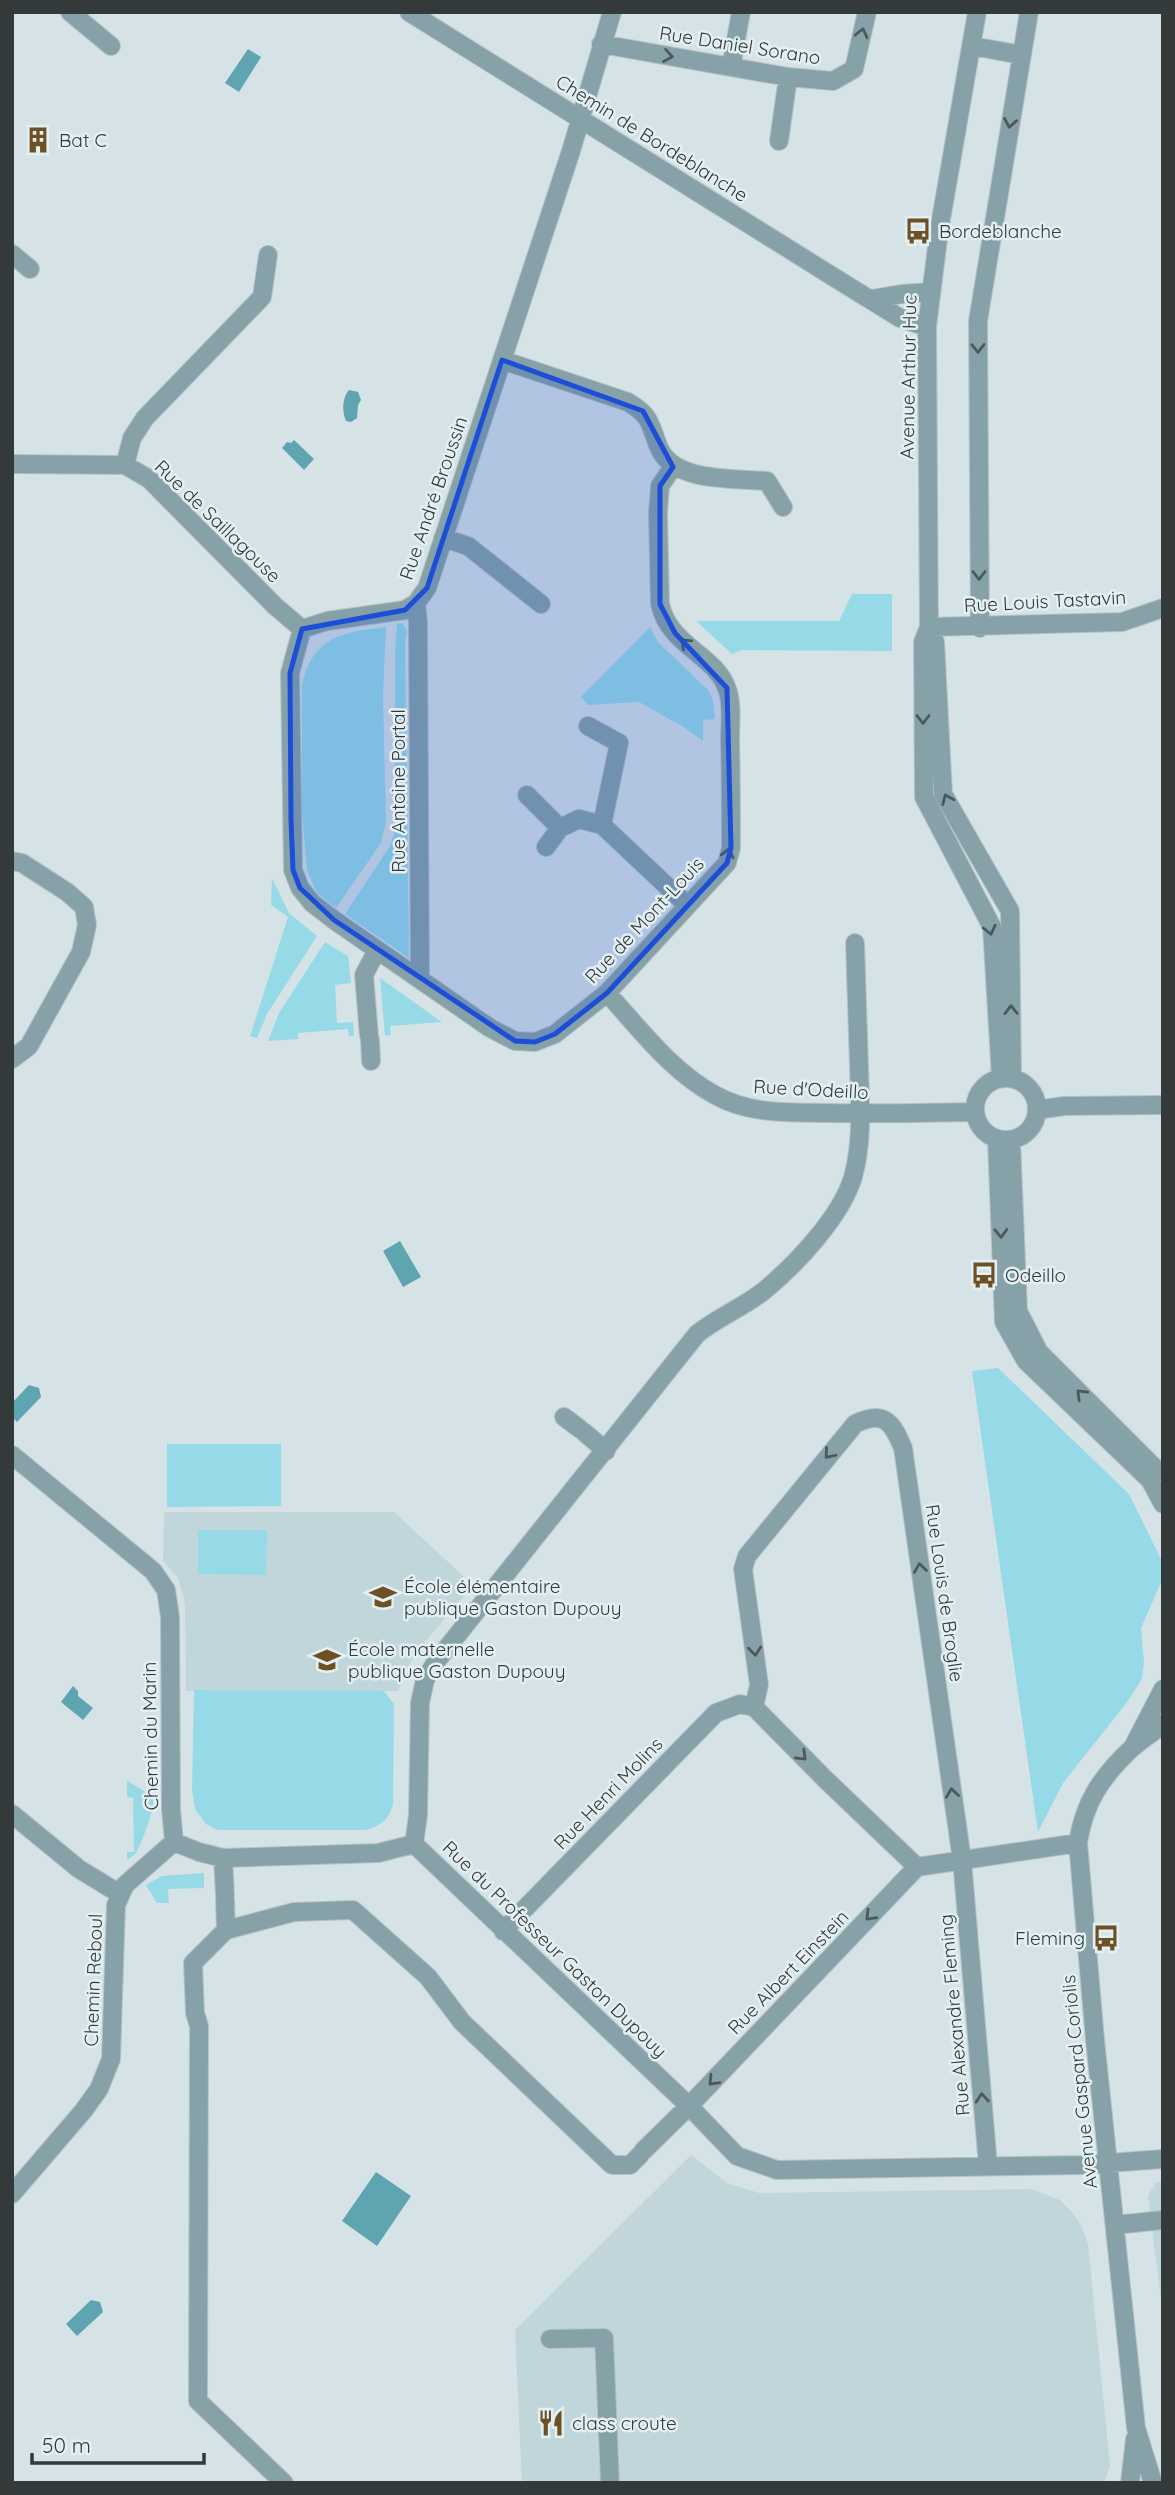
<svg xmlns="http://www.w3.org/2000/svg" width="1175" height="2495" viewBox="0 0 1175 2495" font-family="Quicksand,sans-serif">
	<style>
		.built { fill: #c1d6db }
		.green { fill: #97dae7 }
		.water { fill: #5fa4b1 }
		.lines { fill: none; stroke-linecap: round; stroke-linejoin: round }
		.minor-casing { stroke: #b6c1c4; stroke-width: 20 }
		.minor { stroke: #86a2a8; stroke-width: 18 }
		.oneway { stroke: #4d585b }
		.marked { fill: #1d4ed8; fill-opacity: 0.2; stroke: #1d4ed8; stroke-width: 5; stroke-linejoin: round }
		.labels { text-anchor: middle; stroke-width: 5; stroke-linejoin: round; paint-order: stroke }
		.street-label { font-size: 19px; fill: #34393a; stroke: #e3f0f3 }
		.poi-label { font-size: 19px; fill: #34393a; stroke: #e3f0f3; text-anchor: start }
	</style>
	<rect width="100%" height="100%" fill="#d6e3e6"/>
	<path class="built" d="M164,1512H394L473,1585L414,1655L398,1691H186L185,1604L178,1578L163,1561Z
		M691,2155L727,2183L759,2193L1032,2189L1060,2200L1072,2212L1081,2225L1088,2244L1110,2465L1104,2483H522L515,2330Z
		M1156,2182H1163V2316L1148,2196Z"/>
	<path class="green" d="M852,594H892V651L742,650L732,654L696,621H839Z
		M402,623L407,631L405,642L409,958L345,914L390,846L397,824L395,766V653L397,624Z
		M386,627L383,695L386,822L381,843L336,908L317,893L307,870L302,811V685C313,636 343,632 386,627Z
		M650,627L658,642L709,691L713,701L715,719L703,720V741L685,728L639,702L588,705L581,697Z
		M272,878L289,913L317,936L267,1014L257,1038L250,1036L288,917L271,905Z
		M325,942L348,956L351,983L335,985L337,1023L353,1022L354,1036H349L348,1029L298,1033V1039L268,1041L279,1013Z
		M380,978L442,1022L390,1026L391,1035L385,1036Z
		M998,1368L1129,1494L1162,1561L1163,1578L1141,1628L1144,1662L1142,1679L1125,1705L1063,1783L1038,1832L972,1371Z
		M167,1444H281V1506L167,1507Z
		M198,1530H267L266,1575L198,1574Z
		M194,1690L384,1691L394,1704L393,1805C388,1821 381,1825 366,1830H217L206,1824L195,1809L192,1790Z
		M127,1780C134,1787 149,1791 153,1800C155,1807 141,1846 136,1853C134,1855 129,1859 127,1860V1852H134L133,1798L127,1797Z
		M204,1873V1888L168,1889L169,1903H157L146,1885L162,1876Z"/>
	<path class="water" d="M248,49L261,57L239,92L225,83Z
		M349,390L358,392L361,400L358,405L357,418L351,422L346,421C342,412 342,398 349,390Z
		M294,440L314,459L304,470L282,448L287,442L291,443Z
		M400,1241L421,1277L403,1287L383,1251Z
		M29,1385L39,1388L41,1397L17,1422L12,1417V1403Z
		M73,1686L78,1691V1696L93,1708L83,1720L61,1702Z
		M376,2172L411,2196L377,2246L342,2221Z
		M91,2300L100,2302L103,2312L77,2336L66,2324Z"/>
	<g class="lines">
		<g class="minor-casing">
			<path id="minor" d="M70,12L111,46
				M409,12L848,286L900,318L927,327
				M612,12L571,151L427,588L416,603L405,610L327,621L302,629L290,673L293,870L300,888L312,903L334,920L490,1028L515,1041L535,1042L555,1034L607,993L727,863L731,848C731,812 731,776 730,740C730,724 733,702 726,686C713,654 669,645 660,604L658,513L660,486L673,467
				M977,12L939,231L927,327L929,627L935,642L943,794L1010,911L1012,1078
				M601,44L788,77L833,81L854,69L867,12
				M972,46L1022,55
				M731,67L741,12
				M779,141L788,77
				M12,254L30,269
				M872,299L902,294L930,292
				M502,360L628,402C651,416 649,422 658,445C671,483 733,478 767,481L783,507
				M12,464L125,465L149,479L275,606L302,629
				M125,465L132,438L145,418L262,297L268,255
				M443,538L468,546L541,604
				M416,603L418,622L420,979
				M929,627L923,642L924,797L992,927L1001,1078
				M929,627L1122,622L1163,608
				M980,628L978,321L1029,12
				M527,795L560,828L579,819L602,825L619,743L588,726
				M602,825L687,905
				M546,847L560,828
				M12,861L22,863L67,892L84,907L87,925L81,952L29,1046L12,1059
				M607,993C640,1029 671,1071 715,1095C750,1115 790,1112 830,1113C878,1114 926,1113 974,1112
				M369,1036L364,975L377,950
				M370,1040L371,1061
				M975 1109a31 31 0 1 1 62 0a31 31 0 1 1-62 0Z
				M1037,1110L1064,1106L1163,1105
				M997,1140L1004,1322L1026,1361L1150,1480L1163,1504
				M1011,1140L1018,1311L1039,1352L1158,1471
				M564,1417L580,1429
				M584,1432L606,1451
				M12,1455L153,1571L166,1590L170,1617L171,1809L174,1842
				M754,1707L759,1685L743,1569L747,1556L855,1424C883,1410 892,1421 903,1448L962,1860L988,2166
				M754,1707L825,1779L917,1867
				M1134,1745L1163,1689
				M12,1814L79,1869L120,1894
				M174,1842L199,1852L223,1858L378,1853L414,1844
				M414,1844L418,1815L420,1703L425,1680L435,1663L697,1334C718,1317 744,1307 765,1290C796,1264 841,1217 853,1177C863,1141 860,1103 859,1066C858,1025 856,984 855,943
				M414,1844L689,2106L737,2156L777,2170L1081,2165L1163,2159
				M223,1858L225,1895
				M917,1867L1078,1843
				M225,1900L226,1930
				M503,1931L716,1713L740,1704L754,1707
				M643,2151L689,2106L917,1867
				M12,2194L84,2110L99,2089L111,2059L116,1905L125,1885L174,1842
				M1115,2225L1163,2220
				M550,2339L604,2338L610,2483
				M284,2483L198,2401L199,2026L195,2013L193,1963L226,1930L294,1912L353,1910L428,1977L462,2022L612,2165H630L640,2155
				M1130,2483L1135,2439
				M1153,2483L1136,2428L1095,2040L1078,1843C1084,1802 1102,1776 1132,1748C1142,1739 1153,1733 1163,1724"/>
		</g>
		<use href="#minor" class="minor"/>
	</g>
	<defs><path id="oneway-chevron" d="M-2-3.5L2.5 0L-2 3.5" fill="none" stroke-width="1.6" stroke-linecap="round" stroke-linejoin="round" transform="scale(1.75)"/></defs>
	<g class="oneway">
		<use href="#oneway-chevron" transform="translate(862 33) rotate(-77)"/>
		<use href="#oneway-chevron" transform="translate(668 56) rotate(10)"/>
		<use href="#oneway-chevron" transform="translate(1010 123) rotate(100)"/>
		<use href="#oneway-chevron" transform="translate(978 348) rotate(89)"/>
		<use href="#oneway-chevron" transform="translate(979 575) rotate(90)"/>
		<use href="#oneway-chevron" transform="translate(685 643) rotate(-137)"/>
		<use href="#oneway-chevron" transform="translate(923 719) rotate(90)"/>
		<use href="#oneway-chevron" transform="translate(947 799) rotate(-114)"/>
		<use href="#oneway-chevron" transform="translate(728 853) rotate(-76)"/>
		<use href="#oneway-chevron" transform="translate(990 930) rotate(77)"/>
		<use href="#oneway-chevron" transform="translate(1011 1010) rotate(-91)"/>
		<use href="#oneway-chevron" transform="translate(1001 1233) rotate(88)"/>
		<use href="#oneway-chevron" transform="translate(1081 1394) rotate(-135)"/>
		<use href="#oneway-chevron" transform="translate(829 1454) rotate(130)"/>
		<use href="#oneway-chevron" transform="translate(920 1568) rotate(-98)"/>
		<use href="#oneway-chevron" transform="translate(755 1651) rotate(84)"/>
		<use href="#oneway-chevron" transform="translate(802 1756) rotate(45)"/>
		<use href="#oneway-chevron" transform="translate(952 1793) rotate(-98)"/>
		<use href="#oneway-chevron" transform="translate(870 1916) rotate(134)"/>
		<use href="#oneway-chevron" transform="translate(713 2081) rotate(134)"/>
		<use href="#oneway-chevron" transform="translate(982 2098) rotate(-95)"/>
	</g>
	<path class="marked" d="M502,360L643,411L673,467L660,486V604L675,633L727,688L731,848L727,863L607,993L555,1034L535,1042L515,1041L334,920L300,888L293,870L291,820L290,673L302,629L405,610L427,588Z"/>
	<defs>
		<g id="building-bare" transform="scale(2.1)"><path d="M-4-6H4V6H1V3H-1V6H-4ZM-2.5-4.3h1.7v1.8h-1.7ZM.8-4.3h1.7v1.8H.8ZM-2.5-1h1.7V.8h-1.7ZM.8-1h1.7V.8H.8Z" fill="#6e5024" stroke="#e3f0f3" stroke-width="2.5" paint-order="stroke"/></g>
		<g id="bus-bare" transform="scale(2.1)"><path d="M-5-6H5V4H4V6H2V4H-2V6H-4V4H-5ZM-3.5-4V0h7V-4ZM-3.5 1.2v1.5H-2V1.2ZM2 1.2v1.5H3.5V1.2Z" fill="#6e5024" stroke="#e3f0f3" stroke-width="2.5" paint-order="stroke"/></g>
		<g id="school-bare" transform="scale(2.1)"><path d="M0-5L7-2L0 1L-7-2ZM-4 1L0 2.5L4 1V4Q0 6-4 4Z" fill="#6e5024" stroke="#e3f0f3" stroke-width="2.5" paint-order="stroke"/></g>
		<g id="restaurant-bare" transform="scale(2.1)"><path d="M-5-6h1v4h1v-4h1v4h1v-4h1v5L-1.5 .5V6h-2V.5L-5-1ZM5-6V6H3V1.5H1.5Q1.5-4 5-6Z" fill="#6e5024" stroke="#e3f0f3" stroke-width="2.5" paint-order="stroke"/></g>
	</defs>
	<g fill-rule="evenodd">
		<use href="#building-bare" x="38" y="140"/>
		<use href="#bus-bare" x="918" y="231"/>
		<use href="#bus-bare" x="984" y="1275"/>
		<use href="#school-bare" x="383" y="1597"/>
		<use href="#school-bare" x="327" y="1660"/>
		<use href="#bus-bare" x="1106" y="1938"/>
		<use href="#restaurant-bare" x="551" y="2423"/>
	</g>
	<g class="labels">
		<g class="street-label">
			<text transform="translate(740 45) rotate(9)" y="7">Rue Daniel Sorano</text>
			<text transform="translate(652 138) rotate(32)" y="7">Chemin de Bordeblanche</text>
			<text transform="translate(908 377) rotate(-89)" y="7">Avenue Arthur Huc</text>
			<text transform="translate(433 498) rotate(-71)" y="7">Rue André Broussin</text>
			<text transform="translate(218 521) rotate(44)" y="7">Rue de Saillagouse</text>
			<text transform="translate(1045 601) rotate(-3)" y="7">Rue Louis Tastavin</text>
			<text transform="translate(398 791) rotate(-90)" y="7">Rue Antoine Portal</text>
			<text transform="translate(644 920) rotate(-47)" y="7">Rue de Mont-Louis</text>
			<text transform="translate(811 1089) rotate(3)" y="7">Rue d'Odeillo</text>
			<text transform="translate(945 1593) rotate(82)" y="7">Rue Louis de Broglie</text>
			<text transform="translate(150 1736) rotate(-91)" y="7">Chemin du Marin</text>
			<text transform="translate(608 1793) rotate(-46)" y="7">Rue Henri Molins</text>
			<text transform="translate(555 1949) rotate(44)" y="7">Rue du Professeur Gaston Dupouy</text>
			<text transform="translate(788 1972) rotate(-46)" y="7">Rue Albert Einstein</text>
			<text transform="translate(93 1980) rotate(-88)" y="7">Chemin Reboul</text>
			<text transform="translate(954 2015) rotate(-95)" y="7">Rue Alexandre Fleming</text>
			<text transform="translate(1079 2082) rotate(-96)" y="7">Avenue Gaspard Coriolis</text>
		</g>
		<g class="poi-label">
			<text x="59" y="147">Bat C</text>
			<text x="939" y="238">Bordeblanche</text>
			<text x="1005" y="1282">Odeillo</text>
			<text x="404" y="1593">École élémentaire<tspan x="404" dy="22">publique Gaston Dupouy</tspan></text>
			<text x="348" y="1656">École maternelle<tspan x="348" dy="22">publique Gaston Dupouy</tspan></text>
			<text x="1085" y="1945" text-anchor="end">Fleming</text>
			<text x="572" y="2430">class croute</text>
		</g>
	</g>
	<rect width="1175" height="2495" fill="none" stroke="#34393a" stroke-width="28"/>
	<path d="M32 2453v10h172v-10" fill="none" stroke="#34393a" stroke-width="3.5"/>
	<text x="42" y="2453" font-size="21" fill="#34393a" stroke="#e3f0f3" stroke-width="5" paint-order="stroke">50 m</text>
</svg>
